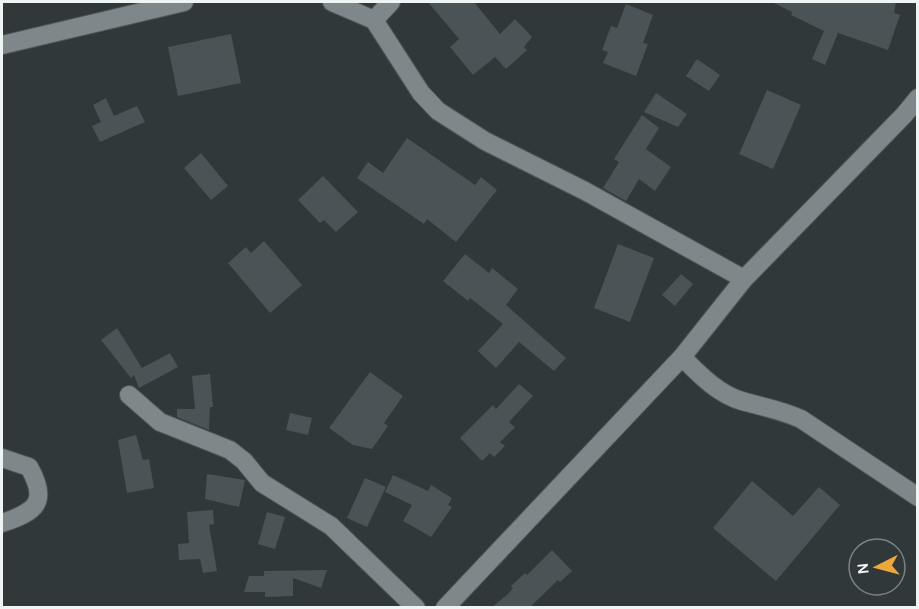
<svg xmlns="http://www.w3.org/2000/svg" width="919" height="609" viewBox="0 0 919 609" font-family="Karla,sans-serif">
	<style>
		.building { fill: #4a5355 }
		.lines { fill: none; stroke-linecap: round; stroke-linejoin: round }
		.minor-casing { stroke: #505658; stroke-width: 20 }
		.minor { stroke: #7e8789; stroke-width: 18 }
	</style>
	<rect width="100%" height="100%" fill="#30383a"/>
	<path class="building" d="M428,2H474L500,34L515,19L532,37L524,47L527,50L506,69L495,57L473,75L450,47L459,39Z
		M772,2H896L894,13L900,15L888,50L838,33L825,65L812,59L824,31L791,15L792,12Z
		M626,4L653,15L643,43L648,44L636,76L603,63L608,52L602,50L611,26L617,28Z
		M231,34L241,83L178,96L168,47Z
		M697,59L720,75L709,91L686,76Z
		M767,90L801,105L773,169L739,154Z
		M656,93L687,114L678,127L644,112Z
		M106,98L114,116L137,106L145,122L100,142L92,126L101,122L93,105Z
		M642,115L659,128L646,149L671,167L655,191L639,179L626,201L603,188L619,162L614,159Z
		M407,138L475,185L481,177L497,190L456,242L427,219L424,224L357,178L368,162L383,173Z
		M201,153L228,186L211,200L184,168Z
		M323,176L358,212L336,232L324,220L320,223L298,200Z
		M264,241L302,285L270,313L228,263L246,247L251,253Z
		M618,244L654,258L630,322L594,308Z
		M465,254L489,273L492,268L518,289L506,305L566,358L554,371L519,342L496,368L478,351L503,324L470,298L468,301L443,281Z
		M681,274L693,284L675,306L662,295Z
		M117,328L142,368L170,353L178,367L139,388L134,375L131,378L101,340Z
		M370,372L403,396L384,423L388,426L372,449L353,445L329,428Z
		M210,374L213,407H210L209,430L177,417V409H195L192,376Z
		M519,384L533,396L509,422L515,427L500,442L505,446L494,457L490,453L482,461L460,438L493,405L496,409Z
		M290,413L312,418L308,435L286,430Z
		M136,435L143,460L149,459L154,488L127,493L118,440Z
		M207,474L245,480L239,507L205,499Z
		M393,475L428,491L431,485L452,498L448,505L452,507L431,537L403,521L412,505L385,492Z
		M365,478L386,487L367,527L347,518Z
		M752,481L793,516L819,487L840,505L776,581L713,528Z
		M213,510L214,524L209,525L217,571L203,573L200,559L179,560L178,544L189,543L187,512Z
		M267,512L285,517L275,549L258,544Z
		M552,550L572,571L560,582L558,580L529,608H491L508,594L513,588L511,586L525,573L527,575Z
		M327,570L321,588L293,578V596L265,597V592H244L249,576H264V571Z"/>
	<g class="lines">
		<g class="minor-casing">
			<path id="minor" d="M332,2L374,20L421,93L438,111L485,141L585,191L744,279
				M374,20L391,2
				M2,45L184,2
				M682,357C700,375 718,394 742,401C763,407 781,410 801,419L918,497
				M129,395L160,422L230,450L244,461L262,483L331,526L416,608
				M2,458L29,467C49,502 36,512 2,523
				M445,608L682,357L744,279L904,115L918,98"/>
		</g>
		<use href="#minor" class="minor"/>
	</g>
	<rect width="919" height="609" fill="none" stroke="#eff4f5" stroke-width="6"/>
	<g transform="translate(877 567) rotate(264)"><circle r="28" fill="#30383a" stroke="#7c8385" stroke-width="1.5"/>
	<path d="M0-4.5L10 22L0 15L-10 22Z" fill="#eda83b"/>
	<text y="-9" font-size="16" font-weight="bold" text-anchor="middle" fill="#eff4f5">N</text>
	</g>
</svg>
